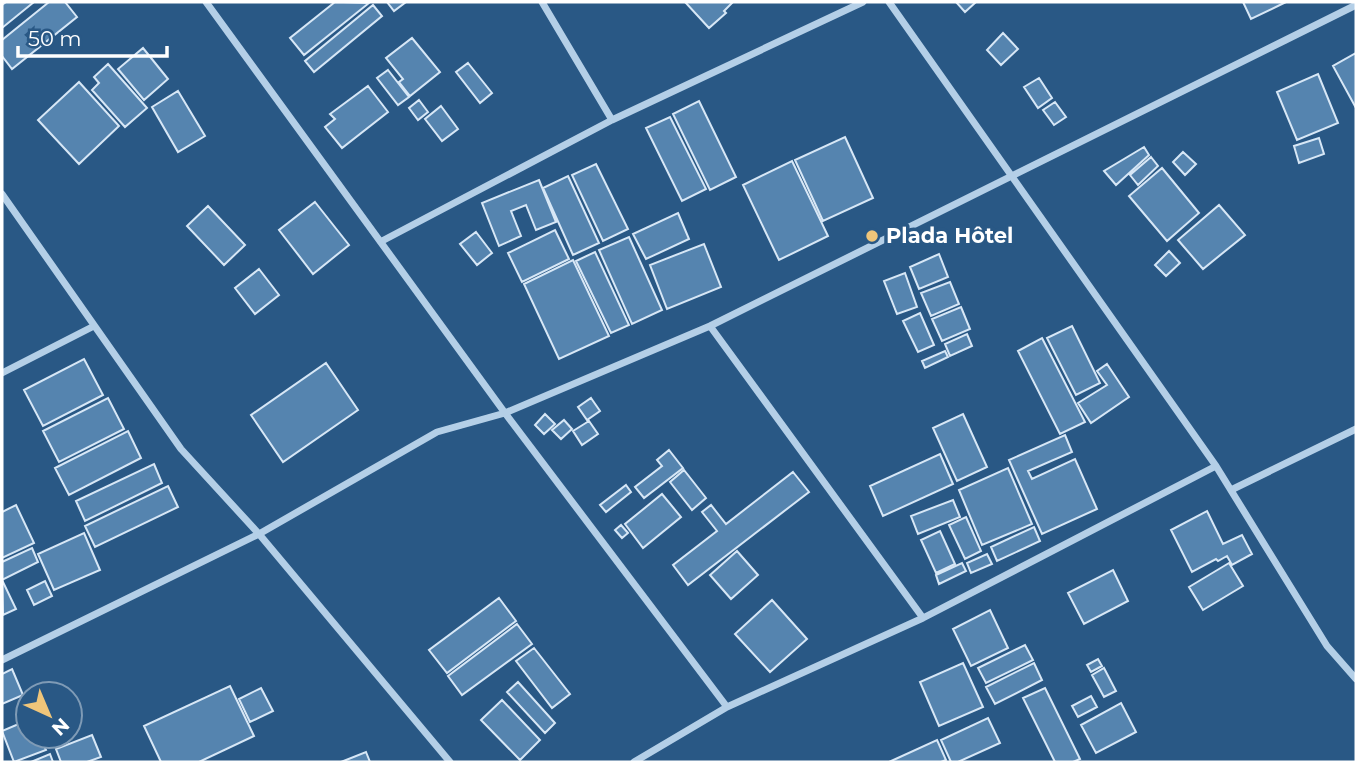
<svg xmlns="http://www.w3.org/2000/svg" width="1358" height="764" viewBox="0 0 1358 764" font-family="Montserrat,sans-serif">
	<style>
		.building { fill: #5584af; stroke: #d7e7f6; stroke-width: 2 }
		.lines { fill: none; stroke-linecap: round; stroke-linejoin: round }
		.minor { stroke: #b4cfe7; stroke-width: 7 }
		.poi-dot { fill: #efc57a; stroke: #295885; stroke-width: 2.5 }
		.labels { text-anchor: middle; stroke-width: 7; stroke-linejoin: round; paint-order: stroke }
		.poi-label { font-size: 21px; font-weight: bold; fill: #fff; stroke: #295885; text-anchor: start }
	</style>
	<rect width="100%" height="100%" fill="#295885"/>
	<path class="building" d="M6,2H34L2,28V5Z
		M49,2H65L77,17L12,69L2,56V40Z
		M335,2L369,3L304,55L290,38Z
		M387,2H406L394,11Z
		M685,2H733L724,11L726,13L709,28Z
		M956,2H976L965,12Z
		M1243,2H1286L1251,19Z
		M373,5L382,16L314,72L305,61Z
		M1003,33L1018,49L1001,65L987,50Z
		M412,38L440,72L410,96L399,82L403,79L386,58Z
		M143,48L168,79L144,100L118,69Z
		M1356,53V108L1333,66Z
		M468,63L492,93L480,103L456,72Z
		M108,64L147,108L125,127L92,90L99,83L94,77Z
		M388,70L409,97L398,105L377,78Z
		M1318,74L1338,123L1297,140L1277,92Z
		M1039,78L1052,98L1038,108L1024,87Z
		M79,82L119,126L79,164L38,120Z
		M368,86L388,112L342,148L325,127L335,119L330,114Z
		M178,91L205,136L178,152L152,107Z
		M419,100L428,112L418,120L409,108Z
		M699,101L736,177L710,190L673,114Z
		M1055,102L1066,117L1054,125L1043,110Z
		M441,106L458,129L442,141L425,119Z
		M670,117L706,189L682,201L646,128Z
		M845,137L873,198L823,221L795,160Z
		M1319,138L1324,154L1299,163L1294,146Z
		M1144,147L1149,155L1116,185L1104,171Z
		M1183,152L1196,164L1185,175L1173,162Z
		M1151,157L1158,166L1138,185L1130,175Z
		M792,161L828,236L779,260L743,185Z
		M596,164L628,229L603,241L572,175Z
		M1162,168L1199,213L1167,241L1129,196Z
		M568,176L599,243L573,255L543,188Z
		M539,180L556,222L536,230L526,205L511,211L521,236L499,246L482,203Z
		M315,202L349,245L313,274L279,230Z
		M1219,205L1245,235L1203,269L1178,240Z
		M208,206L245,245L224,265L187,226Z
		M678,213L689,239L646,259L633,234Z
		M555,230L569,259L522,282L508,253Z
		M476,232L492,253L477,265L460,244Z
		M629,237L662,310L632,324L599,250Z
		M704,244L721,287L667,309L650,265Z
		M1169,251L1180,263L1166,276L1155,265Z
		M595,252L629,325L611,333L576,261Z
		M939,254L948,277L919,289L910,267Z
		M573,260L609,336L559,359L524,284Z
		M259,269L279,295L255,314L235,288Z
		M905,273L917,307L897,314L884,281Z
		M950,282L959,304L931,316L921,293Z
		M961,307L970,329L942,341L932,319Z
		M920,313L934,345L918,352L903,321Z
		M1072,326L1100,383L1076,395L1047,338Z
		M967,334L972,346L950,356L945,344Z
		M1042,338L1085,422L1060,434L1018,351Z
		M945,351L948,357L925,368L922,361Z
		M84,359L103,395L43,426L24,390Z
		M326,363L358,410L283,462L251,415Z
		M1107,364L1129,397L1091,423L1078,403L1107,385L1097,371Z
		M108,398L124,429L59,462L43,431Z
		M591,398L600,411L587,420L578,407Z
		M545,414L555,424L544,434L535,425Z
		M963,414L987,467L957,481L933,428Z
		M564,420L572,429L561,439L552,430Z
		M589,421L598,434L582,445L573,431Z
		M128,431L141,458L69,495L55,468Z
		M1065,435L1072,452L1028,471L1032,479L1075,459L1097,509L1042,534L1009,460Z
		M669,450L683,468L644,498L635,487L662,466L657,460Z
		M940,454L953,484L883,516L870,486Z
		M154,464L162,483L85,521L76,501Z
		M1008,468L1032,524L982,545L959,490Z
		M684,470L706,498L692,510L670,482Z
		M793,472L809,492L688,585L673,565L717,531L702,512L711,505L726,524Z
		M626,485L631,492L606,512L600,505Z
		M168,486L178,507L95,547L85,526Z
		M662,494L681,517L643,548L625,524Z
		M953,500L960,517L918,534L911,516Z
		M16,505L34,543L2,558V512Z
		M1207,511L1223,544L1242,535L1252,554L1232,565L1227,556L1218,561L1216,559L1192,572L1171,530Z
		M966,517L981,551L965,559L949,525Z
		M621,525L628,533L622,538L615,530Z
		M1034,527L1040,541L997,561L991,547Z
		M940,531L955,564L936,573L921,540Z
		M84,533L100,570L54,590L38,554Z
		M32,548L38,562L2,580V562Z
		M737,551L758,575L731,599L710,575Z
		M987,554L992,564L971,573L967,563Z
		M962,563L966,571L939,584L936,575Z
		M1229,563L1243,586L1203,610L1189,587Z
		M1113,570L1128,601L1084,624L1068,593Z
		M45,581L52,596L34,605L27,590Z
		M3,582L16,609L3,615L2,583Z
		M499,598L516,621L447,673L429,650Z
		M772,600L807,639L770,672L735,634Z
		M990,610L1008,648L971,666L953,629Z
		M517,624L532,644L462,695L448,676Z
		M1025,645L1033,660L986,683L978,668Z
		M534,648L570,694L552,708L516,661Z
		M1098,659L1102,666L1091,672L1087,665Z
		M963,663L983,707L939,726L920,682Z
		M1034,663L1042,680L995,704L986,687Z
		M1104,668L1116,691L1104,697L1092,675Z
		M12,669L23,695L2,704V674Z
		M518,682L555,723L545,733L507,692Z
		M230,686L254,736L199,762H161L144,726Z
		M261,688L273,711L250,722L239,699Z
		M1045,688L1080,759L1073,762H1055L1023,698Z
		M1091,696L1097,707L1078,717L1072,706Z
		M502,700L540,740L520,760L481,720Z
		M1121,703L1136,732L1096,753L1081,725Z
		M988,718L1000,743L958,762H951L941,740Z
		M28,720V736H40L46,750L14,762L2,731Z
		M92,735L101,757L87,762H61L56,749Z
		M937,740L946,760L941,762H889Z
		M366,752L370,762H341Z
		M50,754L53,762H31Z"/>
	<g class="lines">
		<path class="minor" d="M206,2L505,413L727,707L923,618L1216,466
			M542,2L612,120
			M889,2L1216,466L1327,646L1356,679
			M2,194L181,449L259,534L450,762
			M382,241L612,120L863,2
			M710,326L923,618
			M2,373L94,326
			M1231,490L1356,429
			M2,660L259,534L437,432L505,413L710,326L1356,5
			M634,762L727,707"/>
	</g>
	<circle class="poi-dot" cx="872" cy="236" r="7"/>
	<g class="labels">
		<g class="poi-label">
			<text x="886" y="243">Plada Hôtel</text>
		</g>
	</g>
	<rect width="1358" height="764" fill="none" stroke="#ffffff" stroke-width="7"/>
	<g transform="translate(49 715) rotate(136)"><circle r="33" fill="#295885" stroke="#7f9bb6" stroke-width="2"/>
	<path d="M0-5L12 26L0 18L-12 26Z" fill="#efc57a"/>
	<text y="-10" font-size="19" font-weight="bold" text-anchor="middle" fill="#ffffff">N</text>
	</g>
	<path d="M18 46v10h149v-10" fill="none" stroke="#ffffff" stroke-width="3.5"/>
	<text x="28" y="46" font-size="21" fill="#ffffff" stroke="#295885" stroke-width="5" paint-order="stroke">50 m</text>
</svg>
